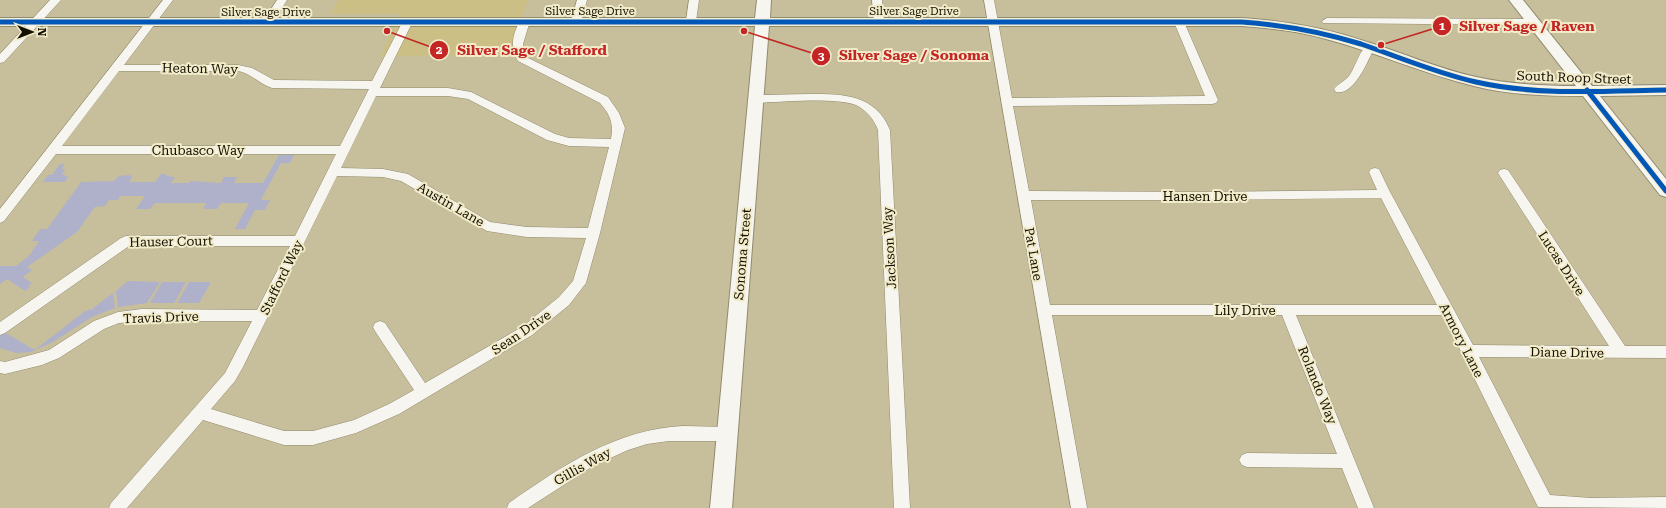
<svg xmlns="http://www.w3.org/2000/svg" width="1666" height="508" viewBox="0 0 1666 508" font-family="'Roboto Serif',serif">
	<style>
		.built { fill: #cbbf86 }
		.green { fill: #afb1ca }
		.lines { fill: none; stroke-linecap: round; stroke-linejoin: round }
		.street-casing { stroke: #918b6e; stroke-width: 1 }
		.secondary-casing { stroke: #918b6e; stroke-width: 2 }
		.street { fill: #f7f5f0; fill-rule: evenodd }
		.secondary { fill: #f7f5f0; fill-rule: evenodd }
		.cycleway-casing { stroke: #f2eccb; stroke-width: 7 }
		.cycleway { stroke: #0057b8; stroke-width: 5 }
		.labels { text-anchor: middle; stroke-width: 4; stroke-linejoin: round; paint-order: stroke }
		.far-street-label { font-size: 11px; fill: #151000; stroke: #f2eccb }
		.street-label { font-size: 13px; fill: #151000; stroke: #f2eccb }
		.leader { fill: none; stroke: #c32624; stroke-width: 1.5 }
		.callout-dot { fill: #c32624; stroke: #f2eccb; stroke-width: 1.5 }
		.mark-label { font-size: 12px; text-anchor: middle; font-weight: bold; fill: #fff }
		.callout-label { font-size: 14px; text-anchor: middle; font-weight: bold; fill: #c32624; stroke: #f2eccb; stroke-width: 4; stroke-linejoin: round; paint-order: stroke }
	</style>
	<rect width="100%" height="100%" fill="#c7bf9b"/>
	<path class="built" d="M338,0H528L508,55L380,56L401,14H330Z"/>
	<path class="green" d="M279,155H294L290,163H281L261,200H270L265,210H255L245,229H235L249,203H221L217,209H203L206,203H155L150,209H136L145,196H120L118,200H109L105,206L95,207L77,232L27,267L32,270L23,277L32,283L28,286L30,287L25,291L7,279L0,284V266H16L29,256L39,241H32L40,229H47L81,182L114,181L119,176L130,175L132,177L129,182H155L161,174H166L167,176L175,177L171,183H189L191,181L221,183L224,177H237L234,183H263Z
		M60,164H65L61,169H65L62,174L68,177L65,182H43L48,175H52Z
		M128,281L160,282L147,303L118,307L116,291Z
		M162,282H186L174,303H150Z
		M189,282H211L199,303H177Z
		M113,293L115,308L92,317L53,342L31,352L16,353L0,348V335L4,332L33,349H36L85,311L92,309Z"/>
	<g class="lines">
		<g class="street-casing">
			<path id="street" d="M50,0H61L4,62L0,63V54Z
				M163,0H173L124,65H238L252,68L274,80L372,81L403,21L408,18L413,21L380,88H448L471,92L555,134L569,138L611,139C614,124 610,114 600,103L518,61C509,47 513,33 521,19H529L530,21L523,44L526,57L608,97L619,113L625,128L600,233L586,283L569,305L532,335L399,414L356,433L313,445H284L203,420L127,508H109L111,503L225,373L252,321H142L119,323L104,329L59,358L42,365L5,374L0,373V361L5,362L49,350L94,321L118,312L142,309L257,310L290,246H129L5,333L0,335V322L121,238L126,236H295L336,154H56L4,221L0,223V209ZM119,71H238C251,73 259,84 272,88L369,89L340,146H62ZM376,96H448L468,99L547,140L569,146L609,147L588,228L527,227L490,222L408,174L383,169L341,168ZM337,176L383,177L401,181L487,231L527,237L586,238L573,281L559,297L522,327L425,383L385,323L380,321L375,323L373,327L375,331L414,390L389,404L354,420L313,431H284L211,409L235,381L243,367Z
				M277,0H287L272,24H264L263,22Z
				M577,0H587L581,21L576,24L571,21Z
				M689,0H699L696,21L691,24L686,21Z
				M872,0H882L884,21L883,23H875L874,21Z
				M984,0H994L1012,98L1205,96L1174,22L1179,19L1184,22L1218,100L1216,103L1212,104L1013,106L1029,191L1195,192L1377,190L1369,172L1371,169L1375,168L1379,169L1389,190L1473,345L1609,346L1498,173L1500,170L1504,169L1508,170L1625,346H1666V358L1479,357L1550,495L1591,498L1666,497V508L1538,507L1443,315H1296L1374,508H1358L1342,468L1247,467L1242,465L1239,460L1242,455L1247,453L1337,454L1282,315H1052L1087,508H1071ZM1381,198L1437,305H1050L1031,200H1195Z
				M1327,18L1533,19L1538,22L1533,25L1323,23L1322,21Z
				M1369,45L1374,48C1368,61 1354,96 1336,92L1334,89C1338,84 1345,81 1349,76C1355,69 1360,47 1369,45Z
				M810,94C843,94 875,94 890,130L910,508H894L878,130C874,119 866,110 856,105C834,97 781,102 756,103L752,102L750,99L752,96L756,95Z
				M683,426L727,427L732,429L735,434L732,439L727,441H669L647,444L628,450L593,466L528,508H507L509,503C562,466 617,429 683,426Z"/>
		</g>
		<g class="secondary-casing">
			<path id="secondary" d="M757,0H771L770,18H1242C1285,21 1326,28 1367,42C1403,53 1439,69 1476,77C1509,84 1542,86 1576,86L1509,0H1523L1592,86L1666,85V95L1600,96L1666,179V197L1660,195L1583,96C1547,96 1510,95 1474,86C1424,74 1376,52 1326,39C1299,31 1270,28 1242,26H769L732,508H710L755,26H0V18H755Z"/>
		</g>
		<use href="#street" class="street"/>
		<use href="#secondary" class="secondary"/>
		<g class="cycleway-casing">
			<path id="cycleway" d="M0,22H1242C1283,25 1322,32 1361,44C1399,57 1436,73 1476,82C1538,96 1603,91 1666,90
				M1587,90L1666,191"/>
		</g>
		<use href="#cycleway" class="cycleway"/>
	</g>
	<g class="labels">
		<g class="far-street-label">
			<text x="590" y="15">Silver Sage Drive</text>
			<text x="914" y="15">Silver Sage Drive</text>
			<text x="266" y="16">Silver Sage Drive</text>
		</g>
		<g class="street-label">
			<text transform="translate(200 68) rotate(1)" y="5">Heaton Way</text>
			<text transform="translate(1574 77) rotate(2)" y="5">South Roop Street</text>
			<text x="198" y="155">Chubasco Way</text>
			<text x="1205" y="201">Hansen Drive</text>
			<text transform="translate(451 204) rotate(30)" y="5">Austin Lane</text>
			<text transform="translate(171 241) rotate(-1)" y="5">Hauser Court</text>
			<text transform="translate(889 248) rotate(-93)" y="5">Jackson Way</text>
			<text transform="translate(742 254) rotate(-85)" y="5">Sonoma Street</text>
			<text transform="translate(1034 254) rotate(80)" y="5">Pat Lane</text>
			<text transform="translate(1562 263) rotate(57)" y="5">Lucas Drive</text>
			<text transform="translate(281 277) rotate(-64)" y="5">Stafford Way</text>
			<text x="1245" y="315">Lily Drive</text>
			<text transform="translate(161 317) rotate(-2)" y="5">Travis Drive</text>
			<text transform="translate(521 332) rotate(-34)" y="5">Sean Drive</text>
			<text transform="translate(1462 340) rotate(63)" y="5">Armory Lane</text>
			<text transform="translate(1567 352) rotate(1)" y="5">Diane Drive</text>
			<text transform="translate(1318 385) rotate(68)" y="5">Rolando Way</text>
			<text transform="translate(582 466) rotate(-29)" y="5">Gillis Way</text>
		</g>
	</g>
	<path class="leader" d="M1381 45L1442 26M387 31L439 50M744 31L821 56"/>
	<g class="callout-dot">
		<circle cx="1381" cy="45" r="4"/>
		<circle cx="387" cy="31" r="4"/>
		<circle cx="744" cy="31" r="4"/>
		<circle cx="1442" cy="26" r="10"/>
		<circle cx="439" cy="50" r="10"/>
		<circle cx="821" cy="56" r="10"/>
	</g>
	<g class="mark-label">
		<text x="1442" y="30">1</text>
		<text x="439" y="54">2</text>
		<text x="821" y="60">3</text>
	</g>
	<g class="callout-label">
		<text x="1527" y="31">Silver Sage / Raven</text>
		<text x="532" y="55">Silver Sage / Stafford</text>
		<text x="914" y="60">Silver Sage / Sonoma</text>
	</g>
	<g transform="translate(32 32) rotate(90)" stroke="#f2eccb" stroke-width="3" paint-order="stroke">
	<path d="M0-3L7 15L0 10L-7 15Z" fill="#151000"/>
	<text y="-6" font-size="11" font-weight="bold" text-anchor="middle" fill="#151000">N</text>
	</g>
</svg>
